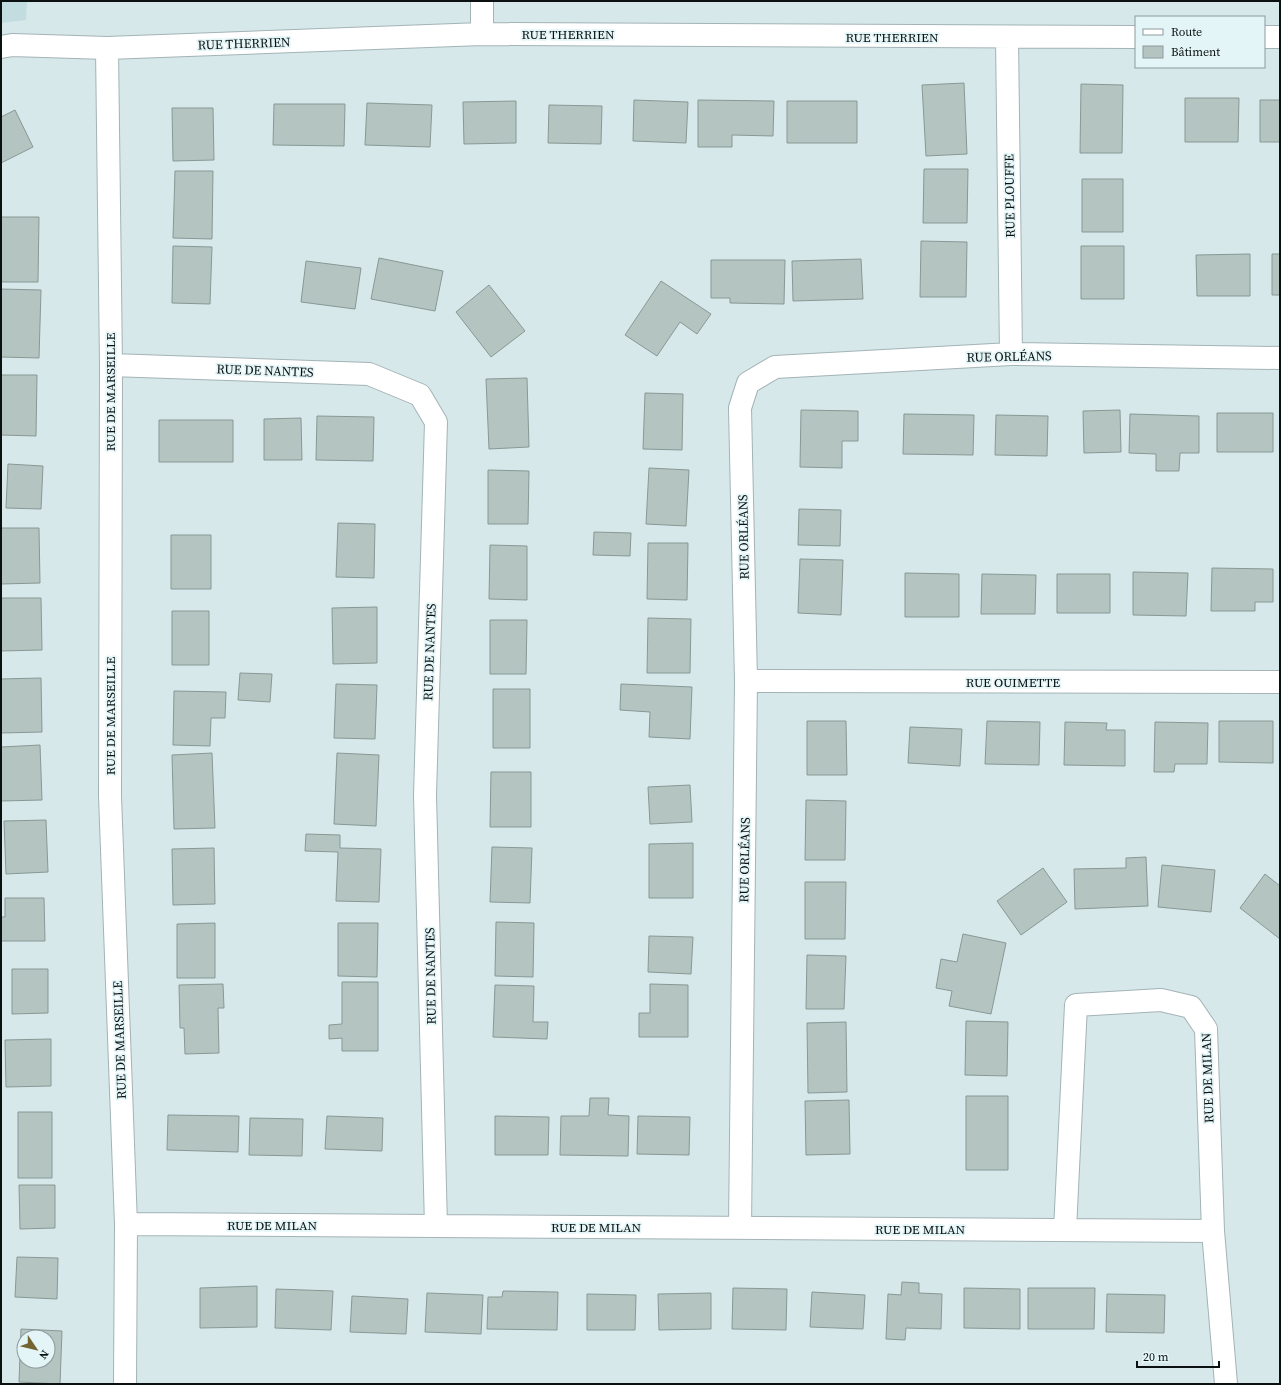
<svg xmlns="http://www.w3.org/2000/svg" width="1281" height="1385" viewBox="0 0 1281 1385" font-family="'Source Serif 4',serif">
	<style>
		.built { fill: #c2dce0 }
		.building { fill: #b3c4c1; stroke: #889895; fill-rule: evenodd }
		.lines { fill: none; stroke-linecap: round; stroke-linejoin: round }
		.street-casing { stroke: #a3b3b6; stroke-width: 24 }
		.street { stroke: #fff; stroke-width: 22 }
		.labels { text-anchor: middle; stroke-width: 3.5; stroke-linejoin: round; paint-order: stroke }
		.street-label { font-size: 13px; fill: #0b1111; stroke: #e4f5f8 }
	</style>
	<rect width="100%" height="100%" fill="#d7e8ea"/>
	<path class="built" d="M1,1H27L26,20L1,23Z"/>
	<path class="building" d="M964,83L967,154L926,156L922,85Z
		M1081,84L1123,85L1122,153H1080Z
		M1185,98H1239L1238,142H1185Z
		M634,100L688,102L686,143L633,141Z
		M698,100L774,101L773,136L732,135V147H698Z
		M1260,100H1280V142H1260Z
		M516,101V143L464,144L463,102Z
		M787,101H857V143H787Z
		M367,103L432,105L430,147L365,145Z
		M274,104H345L344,146L273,145Z
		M549,105L602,106L601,144L548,143Z
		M172,108H213L214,160L173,161Z
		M15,110L33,147L1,163V117Z
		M924,169H968L967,223H923Z
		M175,171H213L212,239L173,238Z
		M1082,179H1123V232H1082Z
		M1,217H39L38,282H1Z
		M921,241L967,242L966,297H920Z
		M173,246L212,247L210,304L172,303Z
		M1081,246H1124V299H1081Z
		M1250,254V296H1197L1196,255Z
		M1272,254H1280V295H1272Z
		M379,258L443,271L435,311L371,299Z
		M861,259L863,299L793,301L792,261Z
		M711,260H785L784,304L730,303V298H711Z
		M306,261L361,268L355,309L301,302Z
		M661,281L711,314L697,334L680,322L657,356L625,335Z
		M489,285L525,331L491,357L456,312Z
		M1,289L41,290L39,358L1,357Z
		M1,375H37L36,436L1,435Z
		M527,378L529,447L489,449L486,379Z
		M645,393L683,394L682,450L643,449Z
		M801,410L858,411V441H842V468L800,467Z
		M1120,410L1121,452L1084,453L1083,411Z
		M1217,413H1273V452H1217Z
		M904,414L974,415L973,455L903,454Z
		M1130,414L1199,416V453H1180L1179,471H1156V454L1129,453Z
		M996,415L1048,416L1047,456L995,455Z
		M317,416L374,417L373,461L316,460Z
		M301,418L302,460H264V419Z
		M159,420H233V462H159Z
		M8,464L43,466L41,509L6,508Z
		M649,468L689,470L686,526L646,524Z
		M488,470L529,471L528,524H488Z
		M799,509L841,510L840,546L798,545Z
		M338,523L375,524L374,578L336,577Z
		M1,528H39L40,583L1,584Z
		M594,532L631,533L630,556L593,555Z
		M171,535H211V589H171Z
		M648,543H688L687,600L647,599Z
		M490,545L527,546V600L489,599Z
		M800,559L843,560L841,615L798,613Z
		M1212,568L1273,569V602H1255V611H1211Z
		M1133,572L1188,573L1186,616L1133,615Z
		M905,573L959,574V617H905Z
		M982,574L1036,575L1035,614H981Z
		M1057,574H1110V613H1057Z
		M1,598H41L42,650L1,651Z
		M377,607V663L333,664L332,608Z
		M172,611H209V665H172Z
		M648,618L691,619L690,673H647Z
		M490,620H527L526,674H490Z
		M240,673L272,674L270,702L238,700Z
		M41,678L42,732L1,733V679Z
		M336,684L377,685L375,739L334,738Z
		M621,684L692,687L690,739L649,737L650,712L620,710Z
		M493,689H530V748H493Z
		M174,691L226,692L225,718H211L210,746L173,745Z
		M807,721H846L847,775H807Z
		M987,721L1040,722L1039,765L985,764Z
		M1219,721H1273V763L1219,762Z
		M1065,722L1107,723L1106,730H1125V766L1064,765Z
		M1155,722L1208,723L1207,764H1175L1174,772H1154Z
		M910,727L962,729L960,766L908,763Z
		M40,745L42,800L1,801V747Z
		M212,753L215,828L174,829L172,755Z
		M337,753L379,755L376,826L334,824Z
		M491,772H531V827H490Z
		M690,785L692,822L650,824L648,787Z
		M806,800L846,801L845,860H805Z
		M46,820L48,872L6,874L4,821Z
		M306,834L340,835V848L381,849L379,902L336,901L338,852L305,851Z
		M693,843V898H649V844Z
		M492,847L532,848L530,903L490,902Z
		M214,848L215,904L173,905L172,849Z
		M1146,857L1148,906L1075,909L1074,869L1126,868V858Z
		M1162,865L1215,870L1211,912L1158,907Z
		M1043,868L1067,902L1021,935L997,901Z
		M1265,874L1280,886V939L1240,908Z
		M805,882H846L845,939H805Z
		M5,898H44L45,941H1V917H5Z
		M496,922L534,923L533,977L495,976Z
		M215,923V978H177V924Z
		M338,923H378L377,977L338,976Z
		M963,934L1006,943L991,1014L949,1006L952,991L936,988L941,959L957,962Z
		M649,936L693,937L691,974L648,972Z
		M807,955L846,956L844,1009H806Z
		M12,969H48V1013L12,1014Z
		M342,982H378V1051H342V1038L329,1039V1025L342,1024Z
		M223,984L224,1008H218L219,1053L185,1054L184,1028H180L179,985Z
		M650,984L688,985V1037H639V1013H650Z
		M495,985L534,986L533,1022H548L547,1039L493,1037Z
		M966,1021L1008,1022L1007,1076L965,1075Z
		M846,1022L847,1092L808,1093L807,1023Z
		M51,1039V1086L6,1087L5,1040Z
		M966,1096H1008V1170H966Z
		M590,1098H609L608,1115L629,1116L628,1156L560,1155L561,1116H589Z
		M849,1100L850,1154L806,1155L805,1101Z
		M18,1112H52V1178H18Z
		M168,1115L239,1116L238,1152L167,1150Z
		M327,1116L383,1118L382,1151L325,1149Z
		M495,1116L549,1117L548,1155H495Z
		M638,1116L690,1117L689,1155L637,1154Z
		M250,1118L303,1119L302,1156L249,1155Z
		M19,1185H55V1228L20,1229Z
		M17,1257L58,1258L57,1299L15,1297Z
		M902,1282L919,1283V1293L942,1294L941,1329L906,1328L905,1340L886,1339L888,1294L901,1295Z
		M257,1286V1327L200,1328V1288Z
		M733,1288L787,1289L786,1330L732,1329Z
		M964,1288L1020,1289V1329L964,1328Z
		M1028,1288H1095L1094,1329H1028Z
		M276,1289L333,1291L331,1330L275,1328Z
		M503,1291L558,1292L557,1330L487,1329L488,1297H502Z
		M812,1292L865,1295L863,1329L810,1327Z
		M427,1293L483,1295L481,1334L425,1332Z
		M711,1293V1329L659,1330L658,1294Z
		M587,1294L636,1295L635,1330H587Z
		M1107,1294L1165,1295L1164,1333L1106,1332Z
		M352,1296L408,1299L406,1334L350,1332Z
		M21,1329L62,1331L60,1384L19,1382ZM24,1337H48V1361H24Z"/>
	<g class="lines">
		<g class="street-casing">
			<path id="street" d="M482,34V1
				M1007,37L1011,354
				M1264,37H1280
				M1,47L12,45L107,48L482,34L1136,37
				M107,48L111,365L110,796L126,1224L125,1384
				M111,365L369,374L420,395L436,422L425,795L436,1226
				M746,681L1280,682
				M126,1224L1213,1231
				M740,1228L746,681L740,408L748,383L775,367L1011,354L1280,358
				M1065,1230L1076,1005L1161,1000L1191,1007L1206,1029L1213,1231L1226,1384"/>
		</g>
		<use href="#street" class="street"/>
	</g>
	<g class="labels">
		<g class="street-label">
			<text x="568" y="39">RUE THERRIEN</text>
			<text x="892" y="42">RUE THERRIEN</text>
			<text transform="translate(244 43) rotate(-2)" y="5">RUE THERRIEN</text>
			<text transform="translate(1009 196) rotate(-91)" y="5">RUE PLOUFFE</text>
			<text transform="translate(1009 356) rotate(-1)" y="5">RUE ORLÉANS</text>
			<text transform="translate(265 370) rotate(2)" y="5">RUE DE NANTES</text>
			<text transform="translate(110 392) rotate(-90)" y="5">RUE DE MARSEILLE</text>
			<text transform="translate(743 537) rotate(-91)" y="5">RUE ORLÉANS</text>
			<text transform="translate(429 652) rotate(-88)" y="5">RUE DE NANTES</text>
			<text x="1013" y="687">RUE OUIMETTE</text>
			<text transform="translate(110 716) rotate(-90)" y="5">RUE DE MARSEILLE</text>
			<text transform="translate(744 860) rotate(-89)" y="5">RUE ORLÉANS</text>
			<text transform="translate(430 976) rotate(-91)" y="5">RUE DE NANTES</text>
			<text transform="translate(119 1040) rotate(-92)" y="5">RUE DE MARSEILLE</text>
			<text transform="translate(1207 1078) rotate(-92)" y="5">RUE DE MILAN</text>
			<text x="272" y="1230">RUE DE MILAN</text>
			<text x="596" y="1232">RUE DE MILAN</text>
			<text x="920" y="1234">RUE DE MILAN</text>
		</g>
	</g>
	<rect width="1281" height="1385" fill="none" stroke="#0b1111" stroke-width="4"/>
	<rect x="1135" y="16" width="130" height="52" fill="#e4f5f8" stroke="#8d9a9c"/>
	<rect x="1143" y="29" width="20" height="6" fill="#ffffff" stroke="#8d9a9c"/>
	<text x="1171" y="36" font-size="12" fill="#0b1111">Route</text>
	<rect x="1143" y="46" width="20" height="12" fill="#b3c4c1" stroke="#8d9a9c"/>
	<text x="1171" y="56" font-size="12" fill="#0b1111">Bâtiment</text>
	<g transform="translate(36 1349) rotate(125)"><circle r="19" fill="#e4f5f8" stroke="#8d9a9c"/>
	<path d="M0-3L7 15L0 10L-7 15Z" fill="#736431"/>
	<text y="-6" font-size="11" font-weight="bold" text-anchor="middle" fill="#0b1111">N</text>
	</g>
	<path d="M1137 1361v6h82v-6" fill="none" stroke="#0b1111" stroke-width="2"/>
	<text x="1143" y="1361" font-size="12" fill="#0b1111" stroke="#e4f5f8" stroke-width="3" paint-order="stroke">20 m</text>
</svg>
